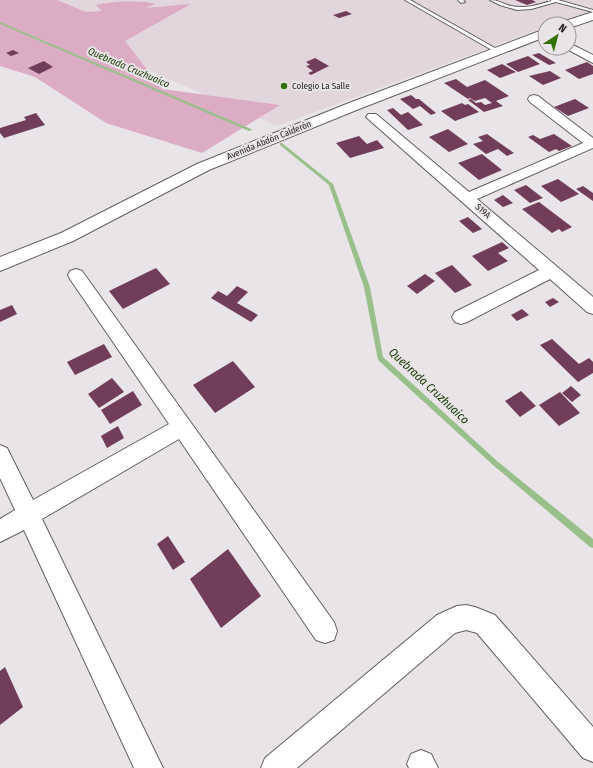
<svg xmlns="http://www.w3.org/2000/svg" width="593" height="768" viewBox="0 0 593 768" font-family="'Fira Sans Condensed',sans-serif">
	<style>
		.built { fill: #e2d6dc }
		.green { fill: #dcacc5 }
		.lines { fill: none; stroke-linecap: round; stroke-linejoin: round }
		.stream { fill: #99bf8a; fill-rule: evenodd }
		.building { fill: #713d5b }
		.service-casing { stroke: #635f61; stroke-width: 2 }
		.minor-casing { stroke: #635f61; stroke-width: 2 }
		.tertiary-casing { stroke: #635f61; stroke-width: 2 }
		.service { fill: #fff; fill-rule: evenodd }
		.minor { fill: #fff; fill-rule: evenodd }
		.tertiary { fill: #fff; fill-rule: evenodd }
		.poi-dot { fill: #337106; stroke: #e9e4e7; stroke-width: 1.5 }
		.labels { text-anchor: middle; stroke-width: 4; stroke-linejoin: round; paint-order: stroke }
		.far-poi-label { font-size: 9px; fill: #272526; stroke: #e9e4e7; text-anchor: start }
		.far-street-label { font-size: 9px; fill: #272526; stroke: #e9e4e7 }
		.far-water-label { font-size: 10px; font-style: italic; fill: #163901; stroke: #e9e4e7 }
		.water-label { font-size: 12px; font-style: italic; fill: #163901; stroke: #e9e4e7 }
	</style>
	<rect width="100%" height="100%" fill="#e9e4e7"/>
	<path class="built" d="M0,0H593V10L552,24H545V27L277,126L0,6Z"/>
	<path class="green" d="M0,0H57L86,12L102,11L96,5C111,1 144,0 156,4L145,8L191,4L125,41L162,89L280,105L202,153L106,123L35,77L0,66Z"/>
	<g class="lines">
		<path class="stream" d="M0,22L251,129L252,130L249,131L0,24Z
			M280,143H282L333,184L370,287L383,357L497,461L593,539V548L590,547L493,465L378,360L364,287L329,185L280,145Z"/>
	</g>
	<path class="building" d="M515,0H532L536,2L527,5Z
		M346,11L352,14L339,18L333,15Z
		M13,50L19,53L11,56L6,53Z
		M539,53L556,63L549,65L532,55Z
		M528,56L540,64L518,72L506,64Z
		M315,58L329,66L311,75L308,73L313,71L306,66L310,65L306,62Z
		M44,61L53,67L39,74L28,68Z
		M587,62L593,66V74L579,79L565,70Z
		M502,64L516,72L500,78L487,70Z
		M550,71L561,78L543,85L529,76Z
		M456,79L467,87L485,80L509,96L496,101L503,106L484,112L468,100L471,99L476,103L481,102L485,105L492,103L485,98L475,101L470,98L468,99L444,83Z
		M411,95L416,99H419L436,113L431,115L420,106L413,109L400,99Z
		M575,99L589,108L568,116L554,107Z
		M462,103L465,105L468,104L479,112L455,121L441,111Z
		M393,108L401,115L408,112L423,125L408,130L387,110Z
		M36,113L45,125L4,138L0,133V128L26,120L24,117Z
		M448,129L468,144L449,152L429,137Z
		M487,134L514,153L507,156L498,149L486,154L473,144L483,141L478,137Z
		M554,134L572,146L559,151L556,149L549,152L528,137L533,135L540,139Z
		M359,136L367,144L377,140L384,148L350,158L336,143Z
		M482,154L502,170L479,180L458,163Z
		M558,179L579,194L561,202L541,186Z
		M526,185L543,198L530,203L514,190Z
		M583,186L593,193V201L576,189Z
		M503,195L513,203L503,207L494,200Z
		M539,202L572,227L562,232L559,229L552,233L522,209Z
		M468,217L482,229L473,233L459,221Z
		M502,242L509,248L498,253L508,261L488,271L472,256Z
		M452,265L472,285L455,293L435,273Z
		M156,268L170,284L123,309L109,291Z
		M425,274L435,281L417,294L407,286Z
		M237,286L248,292L237,303L258,315L251,322L211,298L218,291L227,296Z
		M553,298L559,302L550,307L545,302Z
		M12,305L17,314L0,322V310Z
		M522,309L529,315L517,321L511,315Z
		M552,339L579,364L589,358L593,362V373L578,382L540,345Z
		M104,344L112,357L75,375L67,362Z
		M233,361L255,387L215,413L193,385Z
		M112,378L124,392L99,408L88,394Z
		M571,386L581,395L572,402L562,393Z
		M133,391L142,405L110,424L101,410Z
		M521,391L536,406L520,417L505,401Z
		M560,392L580,413L559,426L539,405Z
		M118,426L124,438L107,448L101,436Z
		M168,536L185,562L173,570L157,544Z
		M228,549L261,596L221,628L190,579Z
		M5,667L23,707L0,725V671Z"/>
	<g class="lines">
		<g class="service-casing">
			<path id="service" d="M405,0H410L502,52L497,53Z
				M458,0H463L465,2L461,3Z
				M490,0C498,0 503,4 511,6C525,9 538,5 551,1V0H558L593,10V12L556,2L531,9L517,10L500,5Z"/>
		</g>
		<g class="minor-casing">
			<path id="minor" d="M569,43L593,55V63L565,48H569Z
				M534,95L538,96L593,138V148L477,199L593,297V314L587,312L550,279L467,322L461,324L455,322L452,317L455,312L539,270L366,117L368,114H376L469,192L583,143L530,102L528,99L530,96Z
				M76,269L82,271L334,622L337,631L334,640L325,643L316,640L179,439L42,519L163,768H134L24,530L0,542V519L15,510L0,478V445L7,448L33,500L169,424L70,279L68,275L70,271Z
				M466,605L475,607L495,615L593,727V762L583,758L477,633L466,630L455,633L297,768H261L265,758L437,615L457,606Z
				M421,750L431,754L438,768H409L407,764L411,754Z"/>
		</g>
		<g class="tertiary-casing">
			<path id="tertiary" d="M593,12V20L569,28V24H563L565,21Z
				M545,29V37L359,109L209,170L73,241L0,271V257L61,233L197,164L349,103Z"/>
		</g>
		<use href="#service" class="service"/>
		<use href="#minor" class="minor"/>
		<use href="#tertiary" class="tertiary"/>
	</g>
	<circle class="poi-dot" cx="284" cy="86" r="4"/>
	<g class="labels">
		<g class="far-poi-label">
			<text x="292" y="89">Colegio La Salle</text>
		</g>
		<g class="far-street-label">
			<text transform="translate(269 140) rotate(-22)" y="3">Avenida Abdón Calderón</text>
			<text transform="translate(483 211) rotate(41)" y="3">S19A</text>
		</g>
		<g class="far-water-label">
			<text transform="translate(129 67) rotate(23)" y="4">Quebrada Cruzhuaico</text>
		</g>
		<g class="water-label">
			<text transform="translate(429 386) rotate(43)" y="4">Quebrada Cruzhuaico</text>
		</g>
	</g>
	<g transform="translate(557 36) rotate(36)"><circle r="19" fill="#e9e4e7" stroke="#9b989a"/>
	<path d="M0-3L7 15L0 10L-7 15Z" fill="#337106"/>
	<text y="-6" font-size="11" font-weight="bold" text-anchor="middle" fill="#272526">N</text>
	</g>
</svg>
